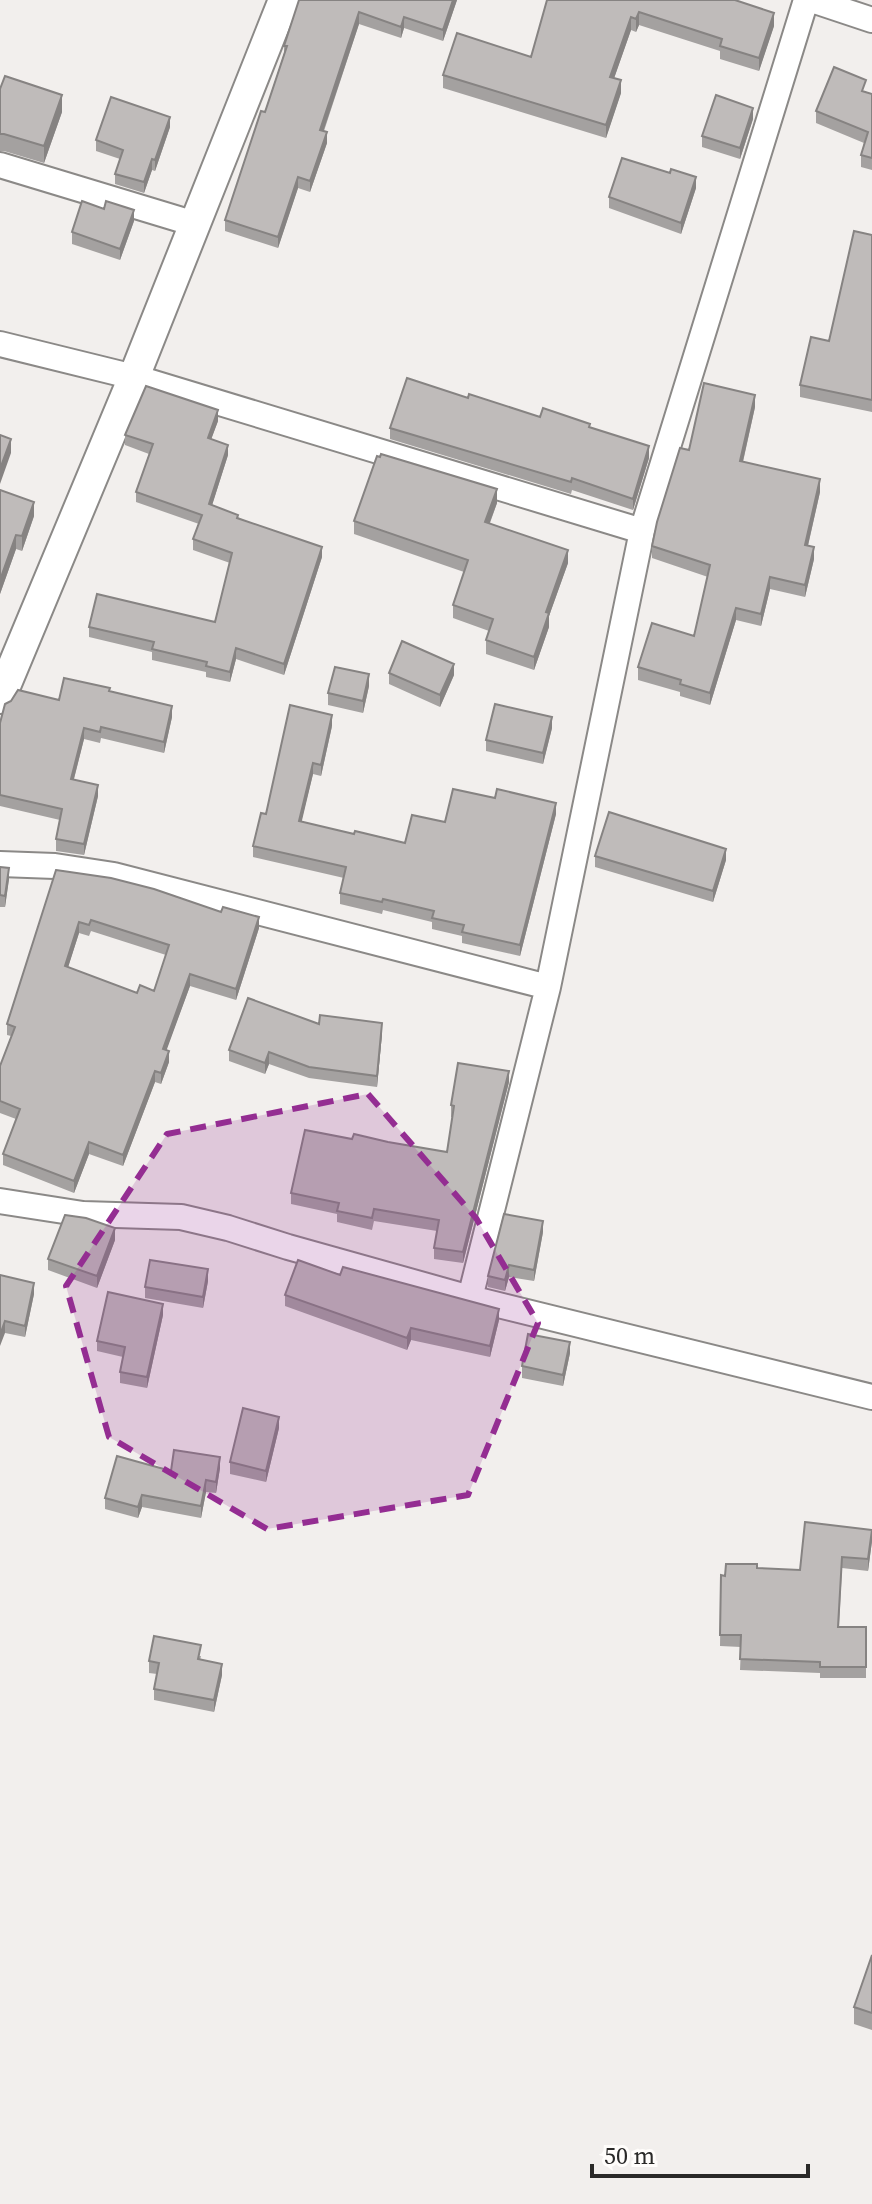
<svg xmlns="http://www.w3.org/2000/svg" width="872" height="2204" viewBox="0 0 872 2204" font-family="'Source Serif 4',serif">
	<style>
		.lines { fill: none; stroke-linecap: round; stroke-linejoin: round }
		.minor-casing { stroke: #8b8987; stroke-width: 28 }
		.tertiary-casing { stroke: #8b8987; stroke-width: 34 }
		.minor { stroke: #fff; stroke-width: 24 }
		.tertiary { stroke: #fff; stroke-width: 30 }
		.wall { fill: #a4a1a0; fill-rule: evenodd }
		.shaded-wall { fill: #868382 }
		.building { fill: #bfbbba; stroke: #868382; stroke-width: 2; fill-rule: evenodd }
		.marked { fill: #942d92; fill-opacity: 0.2; stroke: #942d92; stroke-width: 6; stroke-dasharray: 16 10; stroke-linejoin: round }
	</style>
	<rect width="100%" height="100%" fill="#f2efed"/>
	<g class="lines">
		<g class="minor-casing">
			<path id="minor" d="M812,0L872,20
				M0,165L195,224
				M0,344L134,377L642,531
				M0,864L55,866L114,875L548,987
				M0,1201L83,1214L181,1217L228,1228L288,1247L470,1298L872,1397
				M470,1298L548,987L642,531L806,0"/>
		</g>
		<g class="tertiary-casing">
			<path id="tertiary" d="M0,698L134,377L284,0"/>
		</g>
		<use href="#minor" class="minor"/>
		<use href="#tertiary" class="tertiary"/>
	</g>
	<path class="wall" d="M299,0H457L443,41L404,28L401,38L359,24L324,131L327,143L310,192L298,188L278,248L225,231V220L265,112L284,53V46Z
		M547,0L774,26L759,71L720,59V51L639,25L636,32L631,30L614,78L621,93L606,138L443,88V75L531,57Z
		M0,89L62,112L44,163L4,151H0Z
		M866,92L872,94V170L861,167V155L864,143L816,123V111Z
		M753,119L740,159L702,147V136Z
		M170,127L155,171L152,170L144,193L115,184V174L120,159L96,151V140Z
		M696,188L681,234L609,208V197Z
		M134,221L120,260L72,244V232Z
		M872,235V412L800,397V385L829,341Z
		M468,398L540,417L590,428L649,458L633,510L572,490L571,494L390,439V428Z
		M755,407L743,462L820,492L808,546L814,559L805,597L770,589L761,626L736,620L710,705L680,696V692L638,680V667L694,636L708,577L652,558V546L689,450Z
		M218,421L211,439L228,455L212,505L322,557L284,675L236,659L230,682L206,677V672L152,660V652L89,637V627L215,622L230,563L193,550V539L199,524L136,502V492L149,454L125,445V435Z
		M0,490L34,516L22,551L16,549L0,594Z
		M497,503L490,523L568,563L549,616V627L534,670L486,654V640L489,631L453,618V605L464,572L354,534V521Z
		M389,673L454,675L440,707L389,684Z
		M369,686L363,713L328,705V693Z
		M110,691L172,717L164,753L101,738L100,743L84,739L74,779L98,796L84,855L56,851V839L60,820L0,806V723L59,700Z
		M332,726L321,776L313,774L301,822L354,834L405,843L445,822L556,814L520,956L462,943V936L432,929V922L383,910L382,914L340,904V893L344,878L253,857V846Z
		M552,728L543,764L486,751V740Z
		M595,856L726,860L713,902L595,867Z
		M0,867L9,879L5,907H0Z
		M56,870L259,928L236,1000L190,986L166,1050L169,1062L161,1084L155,1082L123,1166L89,1154L74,1193L3,1165V1154L16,1119L0,1113V1066L11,1036L7,1035V1024ZM91,931L166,955L154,991L137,993L68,967L79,933L89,936Z
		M319,1024L382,1034L377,1087L309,1078L269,1064L265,1074L229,1061V1050Z
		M509,1082L463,1263L434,1259V1248L437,1231L374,1221L372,1230L337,1222V1214L291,1204V1193L352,1139L388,1142L447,1152L452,1117H451V1105Z
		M543,1232L534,1281L509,1277L505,1291L488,1287V1276Z
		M115,1240L97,1288L48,1270V1259Z
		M0,1275L34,1294L25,1337L5,1333Z
		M340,1275L499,1320L490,1357L411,1340L407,1350L285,1306V1295Z
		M208,1281L203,1308L145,1298V1287Z
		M163,1315L147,1388L120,1383V1372L123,1357L97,1351V1341Z
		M570,1353L563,1386L522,1378V1366Z
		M279,1428L266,1482L230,1474V1462Z
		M220,1468L216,1493L206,1492L201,1518L142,1507L138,1518L105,1509V1498L171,1471Z
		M872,1541L868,1571L842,1568L839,1627H866V1678H820V1673L740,1670L741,1647L720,1646L721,1575L725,1576L757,1568L800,1570Z
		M201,1656L200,1660L222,1675L214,1712L154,1700V1689L157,1674L149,1673V1661Z
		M872,1955V2030L854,2024V2007Z"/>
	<path class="shaded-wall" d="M453,0H457L443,41V30Z
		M359,12V24L320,141V130Z
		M639,12V25L636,32V19Z
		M774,13V26L759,71V58Z
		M404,17V28L401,38V27Z
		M631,17V30L610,90V77Z
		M621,80V93L606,138V125Z
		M62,95V112L44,163V146Z
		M753,108V119L740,159V148Z
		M170,117V127L155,171V160Z
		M327,132V143L310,192V181Z
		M152,159V170L144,193V182Z
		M298,177V188L278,248V237Z
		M696,177V188L681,234V223Z
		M134,210V221L120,260V249Z
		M755,395V407L740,474V461Z
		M218,410V421L208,448V438Z
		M11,439V453L0,484V469Z
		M228,445V455L209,515V504Z
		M649,446V458L633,510V499Z
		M820,479V492L805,558V545Z
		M497,489V503L485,535V522Z
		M34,502V516L22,551V536Z
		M16,535V549L0,594V580Z
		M322,547V557L284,675V664Z
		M814,547V559L805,597V585Z
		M568,550V563L549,616V627L534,670V657L546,612Z
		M770,577V589L761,626V614Z
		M736,608V620L710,705V693Z
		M236,648V659L230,682V672Z
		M454,664V675L440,707V695Z
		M369,674V686L363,713V701Z
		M172,706V717L164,753V742Z
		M332,715V726L321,776V765Z
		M552,717V728L543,764V753Z
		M84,728V739L71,790V779Z
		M313,763V774L299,833V821Z
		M98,785V796L84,855V844Z
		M556,803V814L520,956V945Z
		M726,849V860L713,902V891Z
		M9,868V879L5,907V896Z
		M259,917V928L236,1000V989Z
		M79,922V933L65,977V966Z
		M190,974V986L163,1060V1049Z
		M382,1023V1034L377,1087V1076Z
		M169,1051V1062L161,1084V1073Z
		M269,1052V1064L265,1074V1063Z
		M155,1071V1082L123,1166V1155Z
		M509,1071V1082L463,1263V1252Z
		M89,1142V1154L74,1193V1181Z
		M543,1221V1232L534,1281V1270Z
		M115,1228V1240L97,1288V1276Z
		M509,1265V1277L505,1291V1280Z
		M208,1269V1281L203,1308V1297Z
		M34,1283V1294L25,1337V1326Z
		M163,1304V1315L147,1388V1377Z
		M499,1309V1320L490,1357V1346Z
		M5,1321V1333L0,1346V1335Z
		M411,1328V1340L407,1350V1338Z
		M570,1342V1353L563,1386V1375Z
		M279,1417V1428L266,1482V1471Z
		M220,1457V1468L216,1493V1482Z
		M206,1480V1492L201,1518V1506Z
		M142,1495V1507L138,1518V1507Z
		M872,1530V1541L868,1571V1559Z
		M222,1664V1675L214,1712V1700Z"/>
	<path class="building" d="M299,0H453L443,30L404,17L401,27L359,12L320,130L327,132L310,181L298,177L278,237L225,220L261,111L265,112L287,46H284Z
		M547,0H735L774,13L759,58L720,46L722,39L639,12L636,19L631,17L610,77L621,80L606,125L443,75L457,33L531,57Z
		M834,67L866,80L862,91L872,94V158L861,155L868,132L816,111Z
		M5,76L62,95L44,146L4,134H0V89Z
		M716,95L753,108L740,148L702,136Z
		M111,97L170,117L155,160L152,159L144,182L115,174L123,150L96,140Z
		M622,158L670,173L671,169L696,177L681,223L609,197Z
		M82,201L104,209L106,201L134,210L120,249L72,232Z
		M854,231L872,235V400L800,385L811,337L829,341Z
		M407,378L468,398L469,394L540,417L543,408L590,424L589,427L649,446L633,499L572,478L571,482L390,428Z
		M704,383L755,395L740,461L820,479L805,545L814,547L805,585L770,577L761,614L736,608L710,693L680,684L681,680L638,667L652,623L694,636L710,565L652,546L657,522L680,448L689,450Z
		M146,386L218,410L208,438L228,445L209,504L238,515L237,518L322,547L284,664L236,648L230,672L206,666L207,662L152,649L154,642L89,627L97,594L215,622L232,553L193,539L202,515L136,492L153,444L125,435Z
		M0,435L11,439L0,469Z
		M381,454L497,489L485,522L568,550L546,612L549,613L534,657L486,640L493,619L453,605L468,560L354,521L377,456L380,457Z
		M0,490L34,502L22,536L16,535L0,580Z
		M402,641L454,664L440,695L389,673Z
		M335,667L369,674L363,701L328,693Z
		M64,678L110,688L109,691L172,706L164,742L101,727L100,732L84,728L71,779L98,785L84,844L56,839L62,809L0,795V723L5,704L11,701L18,690L59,700Z
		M495,704L552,717L543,753L486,740Z
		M290,705L332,715L321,765L313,763L299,821L354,834L355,831L405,843L412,815L445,822L453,789L495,798L497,789L556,803L520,945L462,932L464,925L432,918L434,911L383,899L382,902L340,893L346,867L253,846L261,813L266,814Z
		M609,812L726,849L713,891L595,856Z
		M0,867L9,868L5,896L0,895Z
		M56,870L111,878L154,889L221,912L223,907L259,917L236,989L190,974L163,1049L169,1051L161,1073L155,1071L123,1155L89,1142L74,1181L3,1154L20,1109L0,1101V1066L15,1027L7,1024ZM91,920L169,945L154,991L140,985L137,993L65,966L79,922L89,925Z
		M248,998L319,1024L320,1015L382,1023L377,1076L309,1067L269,1052L265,1063L229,1050Z
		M458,1063L509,1071L463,1252L434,1248L439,1220L374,1209L372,1218L337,1211L339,1203L291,1193L305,1130L352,1139L354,1134L388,1142L447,1152L454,1106L451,1105Z
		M504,1214L543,1221L534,1270L509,1265L505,1280L488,1276Z
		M65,1215L86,1218L115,1228L97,1276L48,1259Z
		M150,1260L208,1269L203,1297L145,1287Z
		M298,1260L340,1275L343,1267L499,1309L490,1346L411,1328L407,1338L285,1295Z
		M0,1275L34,1283L25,1326L5,1321L0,1335Z
		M108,1292L163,1304L147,1377L120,1372L125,1347L97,1341Z
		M528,1334L570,1342L563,1375L522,1366Z
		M243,1408L279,1417L266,1471L230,1462Z
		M174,1450L220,1457L216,1482L206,1480L201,1506L142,1495L138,1507L105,1498L117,1456L171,1471Z
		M805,1522L872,1530L868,1559L842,1557L838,1627H866V1667H820V1662L740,1659L741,1635H720L721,1575L725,1576L726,1564H757V1568L800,1570Z
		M154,1636L201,1645L198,1659L222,1664L214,1700L154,1689L159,1663L149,1661Z
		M872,1955V2013L854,2007Z"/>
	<path class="marked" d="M368,1094L476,1218L538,1323L468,1495L267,1529L109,1437L66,1286L167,1134Z"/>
	<path d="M592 2164v12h216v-12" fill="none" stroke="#2a2928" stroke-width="4"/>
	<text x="604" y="2164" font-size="24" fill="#2a2928" stroke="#fffdfb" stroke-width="6" paint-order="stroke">50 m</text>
</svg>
